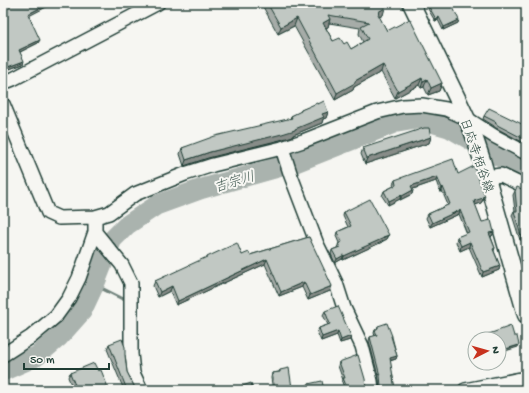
<svg xmlns="http://www.w3.org/2000/svg" width="529" height="393" viewBox="0 0 529 393" font-family="'Gochi Hand','Klee One',sans-serif">
	<style>
		.lines { fill: none; stroke-linecap: round; stroke-linejoin: round }
		.stream { stroke: #72847d; stroke-width: 3.5 }
		.river { stroke: #aab3ae; stroke-width: 20 }
		.minor-casing { stroke: #1f3d34; stroke-width: 16 }
		.major-casing { stroke: #1f3d34; stroke-width: 19 }
		.minor { stroke: #f6f6f2; stroke-width: 13 }
		.major { stroke: #f6f6f2; stroke-width: 16 }
		.wall { fill: #a6aca8; stroke: #1f3d34; fill-rule: evenodd }
		.shaded-wall { fill: #878c88; stroke: #1f3d34 }
		.building { fill: #c1c8c3; stroke: #1f3d34; fill-rule: evenodd }
		.labels { text-anchor: middle; stroke-width: 4; stroke-linejoin: round; paint-order: stroke }
		.street-label { font-size: 13px; fill: #1f3d34; stroke: #f6f6f2 }
		.water-label { font-size: 14px; font-style: italic; fill: #425a52; stroke: #f6f6f2 }
	</style>
	<rect width="100%" height="100%" fill="#f6f6f2"/>
	<filter id="ink" filterUnits="userSpaceOnUse"><feTurbulence type="fractalNoise" baseFrequency=".025" numOctaves="2"/><feDisplacementMap in="SourceGraphic" scale="8" xChannelSelector="R" yChannelSelector="G"/><feConvolveMatrix kernelMatrix="1 2 1 2 8 2 1 2 1" color-interpolation-filters="sRGB"/></filter>
	<g filter="url(#ink)">
		<g class="lines">
			<path class="stream" d="M90,295L103,289L123,299
				M144,383L149,390"/>
			<path class="river" d="M3,371L37,356L58,338L82,311L96,281L112,240L127,225L157,205L201,189L297,162L395,123L419,119L450,128L526,172"/>
			<g class="minor-casing">
				<path id="minor" d="M3,83L13,79L158,3
					M3,104L48,213L59,218L95,217V232L79,278L69,298L56,316L31,337L3,355
					M282,148L291,176L317,244L336,283L344,308L362,346L371,381L372,390
					M487,177L501,175L526,187
					M95,217L109,213L135,194L185,174L213,165L282,148L303,141L377,112L403,106L422,105L446,109L466,118L494,136L526,153
					M95,232L122,265L131,283V354L133,373L141,390
					M465,390L526,378"/>
			</g>
			<g class="major-casing">
				<path id="major" d="M411,3L457,98L472,130L482,160L526,315"/>
			</g>
			<use href="#minor" class="minor"/>
			<use href="#major" class="major"/>
		</g>
		<path class="wall" d="M261,3H383V15L379,17L387,31L442,83L439,91L428,95L424,87L421,88L419,85L395,98L381,72L354,87L353,90L335,100L294,26L278,34ZM329,23L360,28L359,34L363,42L351,49L344,44L333,41L326,28L328,27Z
			M430,3H451L458,23L443,30L438,20L435,21L428,9L429,7L431,6Z
			M502,3H508L506,6Z
			M3,7L29,16L38,43L20,52L23,64L4,71L3,69Z
			M318,104L328,112L326,118L323,119L322,123L293,135V136L280,140L208,158L184,166L180,154L182,148L290,119L291,116L300,112L301,110Z
			M484,116L526,126V144L498,129L494,127V126L483,119Z
			M431,137L429,143L365,164L361,154L363,148Z
			M458,174L483,201H482L481,203L475,205L482,222L494,232L492,236L491,237L495,248L494,251L500,266L499,270L482,277L469,247L460,251L456,242L457,237L467,234L459,214L430,227L426,218L428,214L448,205L442,191L440,192L436,181L413,189V190L412,194L400,200V199L388,205L382,196L384,191L394,186L393,184L395,180Z
			M524,190L526,239L520,240L512,215L514,211H515L513,195L515,191Z
			M344,212L389,235L387,239L383,241L382,242L343,260L342,259L335,263L331,254L332,250L337,248L339,243L336,236L337,232L348,227L343,216Z
			M309,237L330,291L308,300L302,287L279,296L265,264L176,305L170,291L158,297L153,286L155,281L242,255H250Z
			M526,258V271H525L523,263L524,259Z
			M325,311L351,336L350,340L340,343L337,335L321,341L317,332L319,328L328,325L323,315Z
			M378,326L392,336V337L397,356L396,359L390,361L395,390H380L379,380L369,341L370,337L375,336L374,333L375,330L377,329Z
			M109,344L125,355L127,372L136,390H124L107,349Z
			M339,362L366,387L367,390H345L342,382L343,380L338,366Z
			M280,370L291,390H273L271,378L272,373L279,372Z
			M98,371L109,390H73L68,377L70,373Z
			M308,384L324,390H307V388Z"/>
		<path class="shaded-wall" d="M50,3H54L27,17L28,14Z
			M385,8L383,15L377,18L378,12Z
			M439,17L438,20L435,21L436,19Z
			M297,18L294,26L278,34L281,27Z
			M330,19L328,27L321,30L323,23Z
			M459,20L458,23L443,30L444,27Z
			M40,40L38,43L18,53L19,50Z
			M24,61L23,64L4,71L5,68Z
			M383,65L381,72L354,87L353,90L335,100L337,93L355,81Z
			M422,78L419,85L395,98L398,91Z
			M427,79L424,87L421,88L423,81Z
			M442,83L439,91L428,95L431,88Z
			M328,112L326,118L323,119L322,123L293,135V136L280,140L208,158L184,166L186,160L210,152L295,129L322,114Z
			M431,137L429,143L365,164L367,158Z
			M437,177L436,181L410,190L411,186Z
			M443,187L442,191L440,192L442,188Z
			M413,190L412,194L400,200L402,196Z
			M401,195L400,199L388,205L389,201Z
			M485,196L481,203L472,206L474,201L482,197Z
			M460,210L459,214L430,227L432,223Z
			M494,232L492,236L488,237L489,233Z
			M389,235L387,239L383,241L382,242L343,260L344,256Z
			M526,235V239L520,240L521,236Z
			M470,242L469,247L460,251L461,246Z
			M344,255L342,259L335,263L337,259Z
			M267,259L265,264L176,305L178,301Z
			M500,266L499,270L482,277L483,272Z
			M304,282L302,287L279,296L281,292Z
			M172,286L170,291L158,297L160,292Z
			M332,286L330,291L308,300L310,295Z
			M338,331L337,335L321,341L322,337Z
			M351,336L350,340L340,343L341,340Z
			M519,345L518,347L499,353V351Z
			M397,356L396,359L388,361L390,358Z
			M292,388L291,390H282Z"/>
		<path class="building" d="M12,3H50L28,14L40,40L19,50L24,61L5,68L3,63V7Z
			M267,3H383L385,8L378,12L379,13L378,14L387,31L410,19L442,83L431,88L427,79L423,81L422,78L398,91L383,65L355,81V83L337,93L297,18L281,27ZM328,15L369,22L361,26L368,39L351,49L347,42L344,44L340,38L333,41L323,23L330,19Z
			M432,3H451L459,20L444,27L439,17L436,19L429,7L433,5Z
			M324,101L328,112L322,114L324,117L295,129V130L282,134L210,152L186,160L182,148L215,136L292,118L291,116L301,111V110L317,103L318,104Z
			M489,108L526,126V140L499,126L495,123L496,122L484,116Z
			M424,128H429L431,137L367,158L363,148Z
			M453,159L458,174L474,166L485,196L482,197L483,198L474,201L482,222L491,220L494,232L489,233L495,248L493,249L500,266L483,272L470,242L461,246L457,237L469,232L460,210L432,223L428,214L450,204L443,187L442,188L437,177L411,186L413,190L402,196L401,195L389,201L384,191L396,185L395,180Z
			M517,187L524,190H526V235L521,236L514,211H517L515,191Z
			M370,199L389,235L383,237L384,238L344,256V255L337,259L332,250L340,247L338,244L342,242L337,232L351,226L344,212Z
			M309,237L332,286L310,295L304,282L281,292L267,259L178,301L172,286L160,292L155,281L237,243L242,255L249,252L250,255Z
			M526,258V265L524,259Z
			M338,306L351,336L341,340L338,331L322,337L319,328L330,324L325,311Z
			M387,323L392,336H391L397,356L390,358L395,390H380L381,386L380,376L370,337L377,335L375,330L378,328V326Z
			M511,326L514,336H517L519,345L499,351V339H475Z
			M122,339L125,347V355L127,372L136,390H127L109,344Z
			M358,355L365,379L366,387L367,390H348L343,378H345L339,362Z
			M94,363L98,371L101,370L109,390H77L70,373Z
			M289,368L292,388L282,390H275L272,373L280,372V370Z
			M322,381L324,390H309L308,384Z
			M251,383L253,389L265,388L266,390H234V389Z
			M526,386V390H511L516,389V387Z"/>
	</g>
	<g class="labels">
		<g class="street-label">
			<text transform="translate(478 155) rotate(71)" y="5">日応寺栢谷線</text>
		</g>
		<g class="water-label">
			<text transform="translate(234 181) rotate(-17)" y="5">吉宗川</text>
		</g>
	</g>
	<rect width="529" height="393" fill="none" stroke="#f6f6f2" stroke-width="16"/>
	<rect x="8" y="8" width="513" height="377" fill="none" stroke="#1f3d34" stroke-width="1.5" filter="url(#ink)"/>
	<g transform="translate(487 351) rotate(84)"><circle r="19" fill="#f6f6f2" stroke="#a0aca6"/>
	<path d="M0-3L7 15L0 10L-7 15Z" fill="#c8321e"/>
	<text y="-6" font-size="11" font-weight="bold" text-anchor="middle" fill="#1f3d34">N</text>
	</g>
	<path d="M24 363v6h85v-6" fill="none" stroke="#1f3d34" stroke-width="2"/>
	<text x="30" y="363" font-size="12" fill="#1f3d34" stroke="#f6f6f2" stroke-width="3" paint-order="stroke">50 m</text>
</svg>
